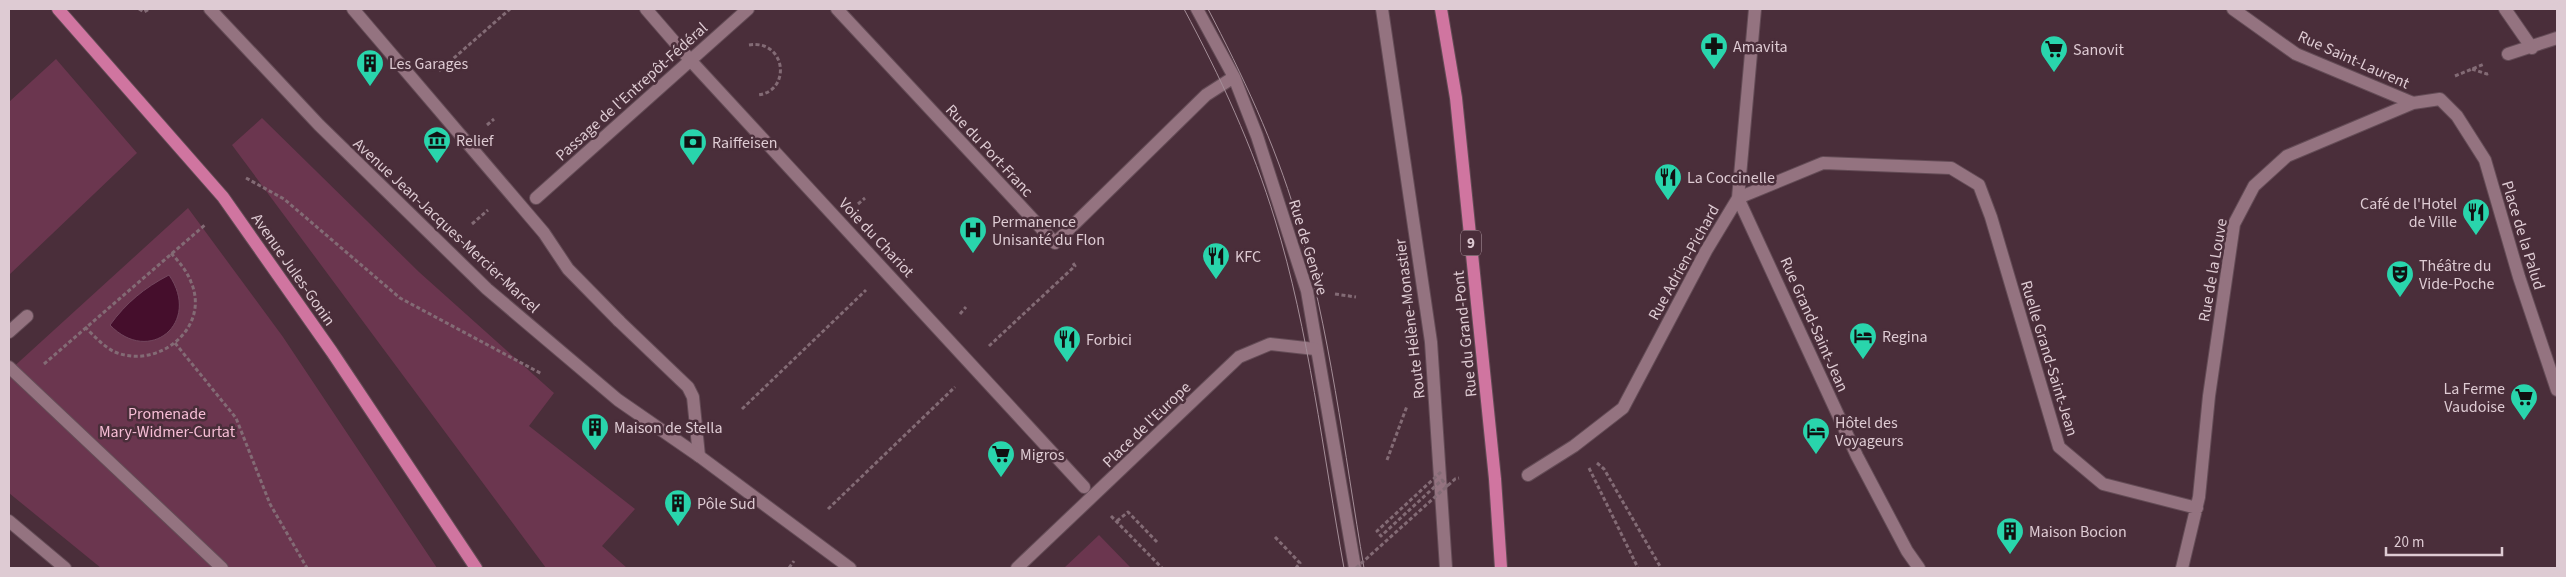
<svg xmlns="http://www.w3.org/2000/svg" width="2566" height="577" viewBox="0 0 2566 577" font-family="'Source Sans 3',sans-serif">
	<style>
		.green { fill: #6b364f }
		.water { fill: #450e2c; stroke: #73475e }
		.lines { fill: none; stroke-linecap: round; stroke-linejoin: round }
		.lane-casing { stroke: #644c56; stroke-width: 14 }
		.street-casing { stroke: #644c56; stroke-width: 14 }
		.secondary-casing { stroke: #644c56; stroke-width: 14 }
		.primary-casing { stroke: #644c56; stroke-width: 14 }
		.path { stroke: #836b75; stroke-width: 3; stroke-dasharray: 4 2.5; stroke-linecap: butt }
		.lane { stroke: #947380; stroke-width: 12 }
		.street { stroke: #947380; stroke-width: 12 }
		.secondary { stroke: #947380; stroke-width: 12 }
		.primary { stroke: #d075a0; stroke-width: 12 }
		.tram { stroke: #a48e98; stroke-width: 1 }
		.path-bridge { stroke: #836b75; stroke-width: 3; stroke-dasharray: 4 2.5; stroke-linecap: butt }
		.labels { text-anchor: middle; stroke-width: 5; stroke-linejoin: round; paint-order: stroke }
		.shield { fill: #4a2e3a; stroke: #b29ca5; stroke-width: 1 }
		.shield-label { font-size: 15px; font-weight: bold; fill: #decbd3 }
		.poi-label { font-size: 16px; fill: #decbd3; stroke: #4a2e3a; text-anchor: start }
		.street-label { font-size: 16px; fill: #decbd3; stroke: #4a2e3a }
		.park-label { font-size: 16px; fill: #f7bed6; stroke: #4a2e3a }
	</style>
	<rect width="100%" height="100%" fill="#4a2e3a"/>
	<path class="green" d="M56,59L137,153L9,275V102Z
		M262,118L419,272L554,393L529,426L635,509L602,546L627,568H546L232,145Z
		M188,208L283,337L437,568H101L9,493V371Z
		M1099,535L1131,568H1064Z"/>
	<path class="water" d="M169,275C202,323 149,366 110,325C126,303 144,288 169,275Z"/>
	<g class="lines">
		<g class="lane-casing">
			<path id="lane" d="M837,9L1055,243L1206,95L1234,77
				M1197,9L1234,77L1257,136L1307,291L1355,568
				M619,321L688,387L693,397L699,456"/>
		</g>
		<g class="street-casing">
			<path id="street" d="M353,9L544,233L568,269L619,321
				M646,9L691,61L1084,487
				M1382,9L1431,342L1446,568
				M2233,9L2296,54L2413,103
				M2505,9L2532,48
				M2508,54L2557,38
				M536,198L748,9
				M1738,198L1823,163L1951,168L1979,185L1991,217L2059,447L2103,484L2197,508
				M1738,198L1857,456L1907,551L1919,568
				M9,332L27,316
				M9,367L222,568
				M1528,475L1574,446L1623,408L1706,251L1738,198L1755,9
				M9,521L65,568
				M1017,568L1239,357L1270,344L1315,349
				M2182,568L2199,497L2209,396L2234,224L2254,186L2287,156L2413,103L2440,99L2457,116L2485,160L2519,277L2557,390"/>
		</g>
		<g class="secondary-casing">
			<path id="secondary" d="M210,9L319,125L487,289L618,400L699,456L850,568"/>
		</g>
		<g class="primary-casing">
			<path id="primary" d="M58,9L223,197L332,352L476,568
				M1441,9L1456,98L1495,479L1501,568"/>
		</g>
		<path class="path" d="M139,9L144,12L149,9
			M749,45C786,39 792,91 758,95
			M2472,69L2487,74L2490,73
			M439,71L510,9
			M2455,76L2484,64
			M487,125L494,119
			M246,178L284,199L400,298L542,374
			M858,204L865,198
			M472,224L488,210
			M1335,294L1356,297
			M960,314L966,307
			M85,327C93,335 104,347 115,352C158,370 211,328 191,282C187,271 179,262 171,253
			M175,343L236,418L270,504L307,568
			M989,346L1075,266L1073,263
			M44,364L206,224
			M742,409L866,290
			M1387,460L1407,406
			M1597,463L1604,469L1661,568
			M1589,468L1638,568
			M828,509L955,387
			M1111,516L1162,568
			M1117,521L1128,512L1157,542
			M1275,537L1300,563L1296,568
			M789,568L794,561"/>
		<use href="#lane" class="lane"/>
		<use href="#street" class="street"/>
		<use href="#secondary" class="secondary"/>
		<use href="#primary" class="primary"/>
		<path class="tram" d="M1184,9C1220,76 1253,147 1275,220C1309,330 1323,454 1344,568
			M1208,9C1242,74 1275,144 1296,215C1330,329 1344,451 1364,568"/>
		<path class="path-bridge" d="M1441,472L1377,531L1381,536L1442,480L1448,487
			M1356,568L1455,479L1459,478"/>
	</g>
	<defs>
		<g id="pharmacy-pin" transform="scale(1.4375)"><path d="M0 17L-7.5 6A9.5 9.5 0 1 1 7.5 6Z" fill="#29d5ac" stroke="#4a2e3a"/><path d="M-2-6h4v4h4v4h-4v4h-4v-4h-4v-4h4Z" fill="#111"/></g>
		<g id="supermarket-pin" transform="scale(1.4375)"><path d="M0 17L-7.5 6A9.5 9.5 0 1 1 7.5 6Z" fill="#29d5ac" stroke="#4a2e3a"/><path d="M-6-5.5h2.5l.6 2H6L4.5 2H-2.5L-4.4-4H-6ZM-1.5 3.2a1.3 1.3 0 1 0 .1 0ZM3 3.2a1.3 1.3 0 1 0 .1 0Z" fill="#111"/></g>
		<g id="building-pin" transform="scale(1.4375)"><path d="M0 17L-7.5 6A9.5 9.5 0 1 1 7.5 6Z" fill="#29d5ac" stroke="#4a2e3a"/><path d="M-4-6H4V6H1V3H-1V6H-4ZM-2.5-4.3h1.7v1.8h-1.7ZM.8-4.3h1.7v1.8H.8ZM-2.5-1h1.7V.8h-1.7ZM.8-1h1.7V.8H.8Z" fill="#111"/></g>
		<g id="museum-pin" transform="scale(1.4375)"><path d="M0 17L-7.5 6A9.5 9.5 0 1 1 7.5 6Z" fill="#29d5ac" stroke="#4a2e3a"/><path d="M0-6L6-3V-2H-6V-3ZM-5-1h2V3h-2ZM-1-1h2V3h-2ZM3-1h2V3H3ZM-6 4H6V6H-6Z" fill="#111"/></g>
		<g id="bank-pin" transform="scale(1.4375)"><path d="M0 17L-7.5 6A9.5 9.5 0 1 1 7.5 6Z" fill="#29d5ac" stroke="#4a2e3a"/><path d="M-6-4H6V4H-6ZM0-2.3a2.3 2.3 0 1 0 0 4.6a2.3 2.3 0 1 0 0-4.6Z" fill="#111"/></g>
		<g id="restaurant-pin" transform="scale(1.4375)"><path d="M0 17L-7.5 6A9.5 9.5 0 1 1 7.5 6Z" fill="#29d5ac" stroke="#4a2e3a"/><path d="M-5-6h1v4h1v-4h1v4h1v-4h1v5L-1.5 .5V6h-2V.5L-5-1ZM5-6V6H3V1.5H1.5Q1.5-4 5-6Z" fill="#111"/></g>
		<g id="hospital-pin" transform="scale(1.4375)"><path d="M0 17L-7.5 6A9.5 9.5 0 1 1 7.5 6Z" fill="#29d5ac" stroke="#4a2e3a"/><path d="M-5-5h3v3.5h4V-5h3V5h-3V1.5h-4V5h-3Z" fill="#111"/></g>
		<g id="theatre-pin" transform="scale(1.4375)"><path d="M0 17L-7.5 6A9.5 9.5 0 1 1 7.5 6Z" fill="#29d5ac" stroke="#4a2e3a"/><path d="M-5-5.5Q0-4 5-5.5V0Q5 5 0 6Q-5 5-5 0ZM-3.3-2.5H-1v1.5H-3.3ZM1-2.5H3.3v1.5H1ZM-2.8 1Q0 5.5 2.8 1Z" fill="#111"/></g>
		<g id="hotel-pin" transform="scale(1.4375)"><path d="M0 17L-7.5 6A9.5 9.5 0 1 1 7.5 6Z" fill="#29d5ac" stroke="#4a2e3a"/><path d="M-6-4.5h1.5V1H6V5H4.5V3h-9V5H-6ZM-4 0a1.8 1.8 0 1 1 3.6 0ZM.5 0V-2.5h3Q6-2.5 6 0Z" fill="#111"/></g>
	</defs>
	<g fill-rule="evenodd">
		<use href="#pharmacy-pin" x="1714" y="46"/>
		<use href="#supermarket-pin" x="2054" y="49"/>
		<use href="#building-pin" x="370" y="63"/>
		<use href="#museum-pin" x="437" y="140"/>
		<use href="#bank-pin" x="693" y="142"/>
		<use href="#restaurant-pin" x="1668" y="177"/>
		<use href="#restaurant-pin" x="2476" y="212"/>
		<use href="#hospital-pin" x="973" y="230"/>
		<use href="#restaurant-pin" x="1216" y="256"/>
		<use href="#theatre-pin" x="2400" y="274"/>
		<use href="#hotel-pin" x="1863" y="336"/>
		<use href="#restaurant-pin" x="1067" y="339"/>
		<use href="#supermarket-pin" x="2524" y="397"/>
		<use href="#building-pin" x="595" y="427"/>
		<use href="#hotel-pin" x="1816" y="431"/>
		<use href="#supermarket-pin" x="1001" y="454"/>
		<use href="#building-pin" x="678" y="503"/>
		<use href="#building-pin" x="2010" y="531"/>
	</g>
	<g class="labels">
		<rect class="shield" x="1461" y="230.5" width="20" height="25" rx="4"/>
		<g class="shield-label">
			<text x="1471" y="248">9</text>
		</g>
		<g class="poi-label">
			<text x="1733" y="52">Amavita</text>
			<text x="2073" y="55">Sanovit</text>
			<text x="389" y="69">Les Garages</text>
			<text x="456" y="146">Relief</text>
			<text x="712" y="148">Raiffeisen</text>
			<text x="1687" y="183">La Coccinelle</text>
			<text x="2457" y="209" text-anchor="end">Café de l'Hotel<tspan x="2457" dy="18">de Ville</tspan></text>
			<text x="992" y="227">Permanence<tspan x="992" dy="18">Unisanté du Flon</tspan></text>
			<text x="1235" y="262">KFC</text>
			<text x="2419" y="271">Théâtre du<tspan x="2419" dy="18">Vide-Poche</tspan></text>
			<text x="1882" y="342">Regina</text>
			<text x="1086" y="345">Forbici</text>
			<text x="2505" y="394" text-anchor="end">La Ferme<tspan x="2505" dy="18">Vaudoise</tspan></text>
			<text x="1835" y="428">Hôtel des<tspan x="1835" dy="18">Voyageurs</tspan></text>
			<text x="614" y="433">Maison de Stella</text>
			<text x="1020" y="460">Migros</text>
			<text x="697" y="509">Pôle Sud</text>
			<text x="2029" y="537">Maison Bocion</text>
		</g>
		<g class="street-label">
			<text transform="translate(2354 59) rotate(24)" y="6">Rue Saint-Laurent</text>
			<text transform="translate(631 91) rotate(-42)" y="6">Passage de l'Entrepôt-Fédéral</text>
			<text transform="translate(990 150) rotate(47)" y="6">Rue du Port-Franc</text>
			<text transform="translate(447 225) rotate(43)" y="6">Avenue Jean-Jacques-Mercier-Marcel</text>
			<text transform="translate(2524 235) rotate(73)" y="6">Place de la Palud</text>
			<text transform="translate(877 237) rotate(47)" y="6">Voie du Chariot</text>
			<text transform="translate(1309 247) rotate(73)" y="6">Rue de Genève</text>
			<text transform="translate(1683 262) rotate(-61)" y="6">Rue Adrien-Pichard</text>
			<text transform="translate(294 269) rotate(55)" y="6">Avenue Jules-Gonin</text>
			<text transform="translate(2212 270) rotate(-80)" y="6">Rue de la Louve</text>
			<text transform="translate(1409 319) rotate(-97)" y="6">Route Hélène-Monastier</text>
			<text transform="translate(1815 324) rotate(66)" y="6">Rue Grand-Saint-Jean</text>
			<text transform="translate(1464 334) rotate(-96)" y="6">Rue du Grand-Pont</text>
			<text transform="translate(2050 358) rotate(73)" y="6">Ruelle Grand-Saint-Jean</text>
			<text transform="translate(1146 424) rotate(-44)" y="6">Place de l'Europe</text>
		</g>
		<g class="park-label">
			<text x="167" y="419">Promenade<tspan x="167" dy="18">Mary-Widmer-Curtat</tspan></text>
		</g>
	</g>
	<rect width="2566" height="577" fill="none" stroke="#decbd3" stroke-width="20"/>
	<path d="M2386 547v8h116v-8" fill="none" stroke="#decbd3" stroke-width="2.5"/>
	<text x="2394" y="547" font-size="15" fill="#decbd3" stroke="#4a2e3a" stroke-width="4" paint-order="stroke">20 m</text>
</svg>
